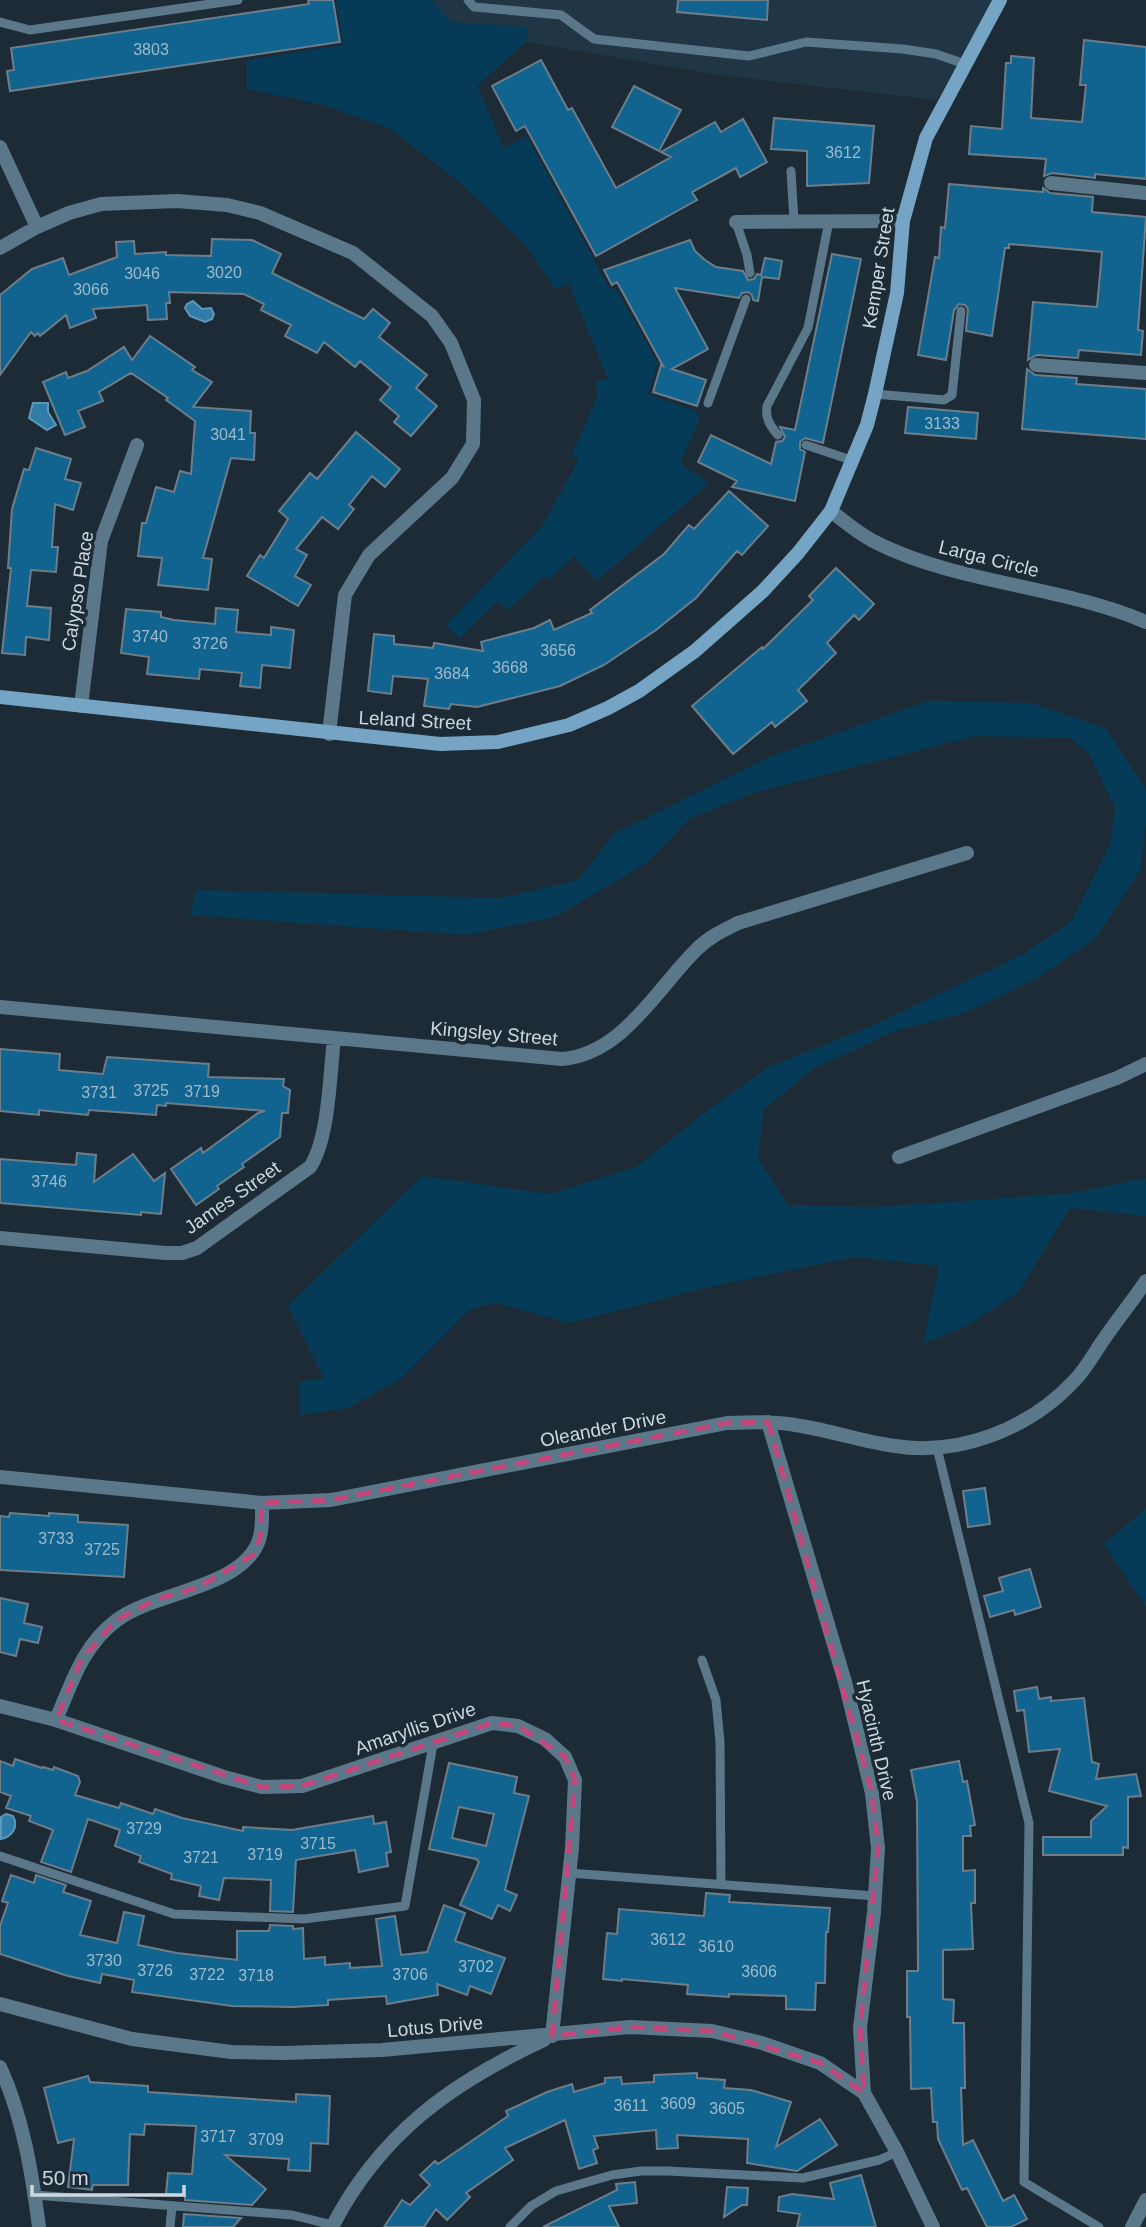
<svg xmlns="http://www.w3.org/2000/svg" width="1146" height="2227" viewBox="0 0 1146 2227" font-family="Arial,sans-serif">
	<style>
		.built { fill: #213644 }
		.green { fill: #063b57 }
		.water { fill: #307ca8; stroke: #5f97b8; stroke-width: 2 }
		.building { fill: #11648f; stroke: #6d7e8a; stroke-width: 2; fill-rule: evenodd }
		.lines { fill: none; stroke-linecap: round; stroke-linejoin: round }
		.lane { stroke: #5b788b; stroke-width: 9 }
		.street { stroke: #5b788b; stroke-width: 14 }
		.secondary { stroke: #75a4c4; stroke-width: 14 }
		.marked { fill: none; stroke: #c5487c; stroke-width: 5; stroke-dasharray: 14 9; stroke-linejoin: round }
		.labels { text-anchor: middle; stroke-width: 7; stroke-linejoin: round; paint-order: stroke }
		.number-label { font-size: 16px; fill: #9ebaca }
		.street-label { font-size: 19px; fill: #cdd7dd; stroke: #1c2b35 }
	</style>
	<rect width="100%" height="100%" fill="#1c2b35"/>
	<path class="built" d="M432,0H994L937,100L719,75L526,42L528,27L450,22Z"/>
	<path class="green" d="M336,0H432L451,22L528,27L526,42L477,86L504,148L527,136L610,290L615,287L658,363L648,394L696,411L700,418L680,463L709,483L597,581L574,556L549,580L545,576L508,610L498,601L459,639L446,625L542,526L579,459L571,457L598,395L595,381L608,379L569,284L555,289L526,246L458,181L389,128L319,104L247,89V60L343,45Z
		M928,701L1032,703L1106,728L1146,789V824L1140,871L1095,939L1038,978L965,1013L898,1030L815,1068L764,1109L758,1158L788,1205L873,1207L979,1200L1072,1193L1146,1178V1216L1070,1208L1018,1293L965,1327L923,1344L939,1266L855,1257L709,1287L570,1323L495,1303L469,1310L401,1379L348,1408L300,1415L299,1382L324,1378L288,1306L422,1176L549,1194L636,1167L704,1113L769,1067L874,1025L1023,954L1071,922L1110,845L1115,808L1089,754L1071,738L976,736L753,793L689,819L647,863L555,917L466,935L190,915L196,890L500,898L578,880L615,833L769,757Z
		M1146,1508V1608L1104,1544Z"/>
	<path class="water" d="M193,301L202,309L211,308L214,314L212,319L205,322L190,316L185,308L187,304Z
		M33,403H48V412L56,425L47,430L29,418Z
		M6,1814L13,1816C19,1827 12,1837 1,1839V1817Z"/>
	<path class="building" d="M308,0H333L340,42L10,91L7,71L14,70L11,48L309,4Z
		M678,0H768L767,20L677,12Z
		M1084,40L1146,47V179L1095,174V178L1052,173L1044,176L1046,159L969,154L971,126L1002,129L1006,63H1011V56L1034,58L1031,118L1082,122L1086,85H1080Z
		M541,60L568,110L572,108L616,188L671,157L661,152L715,122L721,132L743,119L767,162L740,177L736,168L692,192L697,200L596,256L525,126L516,131L492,86Z
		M634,86L681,110L659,151L612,127Z
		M774,118L874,126L869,183L807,186V151L771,149Z
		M949,184L1043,192V188L1050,193L1093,197L1092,212L1146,217L1138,330L1143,331L1141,355L1079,350L1078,358L1037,355L1028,360L1033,302L1097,307L1102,252L1009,244V248H1005L992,336L966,331L968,309L965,305L959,304L954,310L946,360L918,355L935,257L939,258L941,227L945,228Z
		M212,239L252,240L281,254L272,273L364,319L373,309L390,323L379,337L427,375L416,388L437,406L411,436L394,422L399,416L380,400L391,387L360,361L355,367L324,342L317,353L285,336L291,325L261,310L264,304L244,294L169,292L170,303H166L167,319L148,320L147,305L93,309L96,318L70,328L66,315L40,336L38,333L35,336L31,332L0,375V295L32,269L63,258L69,275L117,257L116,242L134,241L135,254L166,252V255L211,256Z
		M690,240L695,251L705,260L716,267L743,271L748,280L754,279L757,274L761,275L765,258L782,261L779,279L762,277L758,301L753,300L752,295L748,292L742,293L739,298L675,288L708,349L672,369L706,380L697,406L653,392L661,365L663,366L617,282L612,285L604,270Z
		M832,254L861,259L823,443L805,438L800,442V449L805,452L795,501L732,487L737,481L698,462L711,435L771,464L776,442L782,441L785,437L780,427L795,430Z
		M150,336L195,367L192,370L212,382L193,407L251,411L250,433H255L254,460L231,458L203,558L212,559L208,590L158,585L162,558L138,556L142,523H146L156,487L174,492L180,471L191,474L195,421L166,400L168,398L131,373L99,392L103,401L78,411L85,427L65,435L43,382L66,372L68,378L87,371L124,347L132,360Z
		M1027,369L1035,375L1077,378L1076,384L1146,389V439L1022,429Z
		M908,407L978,413L976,439L905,433Z
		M356,432L400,469L385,487L372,476L349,505L354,509L338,529L322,517L296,549L307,555L295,576L311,585L298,606L247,576L260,555L264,558L288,519L279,511L310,473L317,479Z
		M36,448L71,459L65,479L81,483L73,510L55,504L52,547H58L56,572L31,570L27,606L51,608L49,640L26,637L25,655L2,653L11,568H8L12,509L24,469L29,470Z
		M729,491L768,526L742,555L737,551L696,598L656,630L604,665L560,686L477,707L451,704L449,709L424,706L428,679L393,676L391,694L368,691L374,634L394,636V644L433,648L434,643L483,651L481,642L534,628L550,620L554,630L592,613L590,610L664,554L689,525L694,529Z
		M836,568L874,604L859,620L854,615L827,643L836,653L798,690L807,701L775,727L772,722L733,754L692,706L762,647L763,649L813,600L809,596Z
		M216,608L238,610L236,632L271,635V627L294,630L290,668L262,665L260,688L240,686L242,673L200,669L199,679L147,674L149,657L121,653L126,609L161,612V617L174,620L215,624Z
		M0,1049L60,1054L59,1070L103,1074L107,1057L209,1064L208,1077L284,1079L283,1086L290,1090L288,1113H282L280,1137L242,1164L244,1167L217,1186L219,1189L196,1205L171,1169L201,1148L203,1153L258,1113L265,1111L166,1103V1106L157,1105L156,1115L89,1110L88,1115L39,1110V1115L0,1111Z
		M77,1153L96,1155L94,1182L133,1154L154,1181L165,1173L161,1214L141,1212V1215L0,1203V1159L76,1165Z
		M985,1488L990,1524L968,1527L963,1491Z
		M10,1513L49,1516V1513L78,1515V1522L128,1525L124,1577L0,1570V1516L9,1517Z
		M1030,1569L1041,1607L1015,1615L1014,1610L990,1617L984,1596L1003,1591L999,1578Z
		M0,1598L28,1604L24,1623L42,1627L38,1643L20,1639L16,1656L0,1652Z
		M1037,1687L1039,1699L1051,1697V1701L1084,1698L1092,1762L1099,1764L1096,1779L1136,1774L1141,1796L1128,1797V1848L1123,1847V1855H1043V1837H1091V1821L1107,1806L1049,1791L1060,1749L1029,1752L1024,1710L1017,1711L1014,1691Z
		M15,1759L42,1768L43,1767L53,1770L54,1767L78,1776L80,1782L75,1795L119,1808L121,1803L153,1814L155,1809L182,1818L243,1831V1827L292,1830L373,1816L374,1824L386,1822L391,1852L386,1853L388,1866L359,1872L355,1850L296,1860L293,1912L270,1911L271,1880L224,1878L219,1900L199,1896L201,1886L171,1879L172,1874L139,1862L141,1856L115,1846L120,1830L88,1819L71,1872L41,1862L53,1830L29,1821L31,1816L6,1808L11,1796L0,1792V1761L13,1766Z
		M959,1761L963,1782L967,1781L975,1825L970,1826L971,1836H963V1871L975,1870V1903H971L973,1949L943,1950V1999L954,2000L953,2023H964L965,2088H961L963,2145L973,2140L1003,2201L1014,2195L1027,2219L1011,2227H987L967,2188L962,2190L938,2139L937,2122H933L931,2088L911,2089L910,2017H907V1971H918L917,1802L911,1770Z
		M449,1763L517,1777L514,1793L529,1796L505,1890L517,1895L510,1911L498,1905L492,1919L460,1905L479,1862L476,1859L429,1849ZM459,1807L494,1814L486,1846L452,1838Z
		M11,1875L34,1883L36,1875L66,1885L63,1892L91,1901L80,1935L117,1943L124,1912L144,1916L138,1945L177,1953L237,1960V1931H269L270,1925L293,1926V1929L303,1928L304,1959L325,1957V1965L350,1963V1968L382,1966L376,1919L395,1916L401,1955L427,1952L444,1905L465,1913L455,1941L505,1958L491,1994L470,1986L467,1995L437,1984L438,1995L387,2004L386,1996L328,2000V2005L293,2007L232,2006L132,1992L134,1980L102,1974L100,1983L68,1976L0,1954V1926L8,1903L2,1901Z
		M706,1893L730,1895L729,1902L830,1908L828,1932H826L825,1983H816L815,2010L786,2009V1996L729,1994V1997L687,1994L688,1985L622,1979V1981L603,1979L607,1933L617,1934L619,1909L704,1916Z
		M697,2073V2078L725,2080L724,2088L751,2090L791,2102L776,2147L820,2119L837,2145L797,2171L747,2163L748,2139L677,2135L678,2148L657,2149L656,2130L594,2136L598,2148L593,2150L597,2163L579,2169L565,2120L505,2148L513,2160L466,2193L470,2197L447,2220L436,2209L424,2227H384L402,2200L410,2205L430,2185L420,2175L435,2161L438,2164L508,2116L506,2111L547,2092L572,2084L574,2092L605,2083V2078L621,2077L622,2084L654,2082V2075Z
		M88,2076L90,2082L148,2086V2092L296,2102V2094L330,2096L328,2144L311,2143L310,2171L288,2170L289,2159L225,2155L266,2189L252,2205L185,2200V2196L166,2194L168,2173L192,2174L196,2126L145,2124L144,2135L130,2134L128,2185H93L92,2190L68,2187L74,2139L58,2143L44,2088Z
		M861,2175L876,2227H797L800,2214L778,2211L779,2197L792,2194L834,2199L830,2183Z
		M635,2182L637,2203L609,2206L619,2227H543L617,2190L616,2184Z
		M727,2187L748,2188L747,2205H742L724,2217Z
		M184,2214L241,2218L233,2227H183Z"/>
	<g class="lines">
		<path class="lane" d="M468,0L474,7L561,15L594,39L749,56L806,42L903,49L936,54L965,64
			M0,22L30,30L238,0
			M791,171L794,221
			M736,222L747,255L750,273
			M875,394L944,400L952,395L961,311
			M708,403L746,299
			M778,435C770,426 765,418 767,406L808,328L829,221
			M806,445L854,461
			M937,1448L1029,1823L1024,2182L1099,2227
			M702,1660L716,1700L720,1742L721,1884
			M0,1856L174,1914L304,1919L405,1906L433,1744
			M569,1873L875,1896
			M35,2195L292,2215L333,2225
			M170,2227L172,2206
			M510,2227L531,2206L556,2191L612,2175L641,2171H668L803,2178L879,2160L897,2152"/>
		<path class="street" d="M0,147L37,227
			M1051,183L1146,193
			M736,222L903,221
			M0,248L37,227L69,213L101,204L177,201L227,205L260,213L353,253L432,316L451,343L474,400L473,444L452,478L369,555L345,595L329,734
			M1036,365L1146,373
			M831,511C845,522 859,534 875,542C958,584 1059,585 1146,622
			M81,706L101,541L137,445
			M0,1007L562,1059C623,1054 657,988 697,949C709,937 724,930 738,923L967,853
			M899,1157L1117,1078L1146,1064
			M0,1238L165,1253H182L197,1248L310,1167C329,1139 330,1073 334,1038
			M768,1422L845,1682L872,1793L878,1848L874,1912L860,2028L864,2093L897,2152L933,2227
			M0,1477L262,1503L331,1500L727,1423C752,1422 776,1421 801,1426C833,1431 863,1442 895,1446C960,1456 1029,1429 1074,1381C1085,1370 1093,1355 1102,1342C1116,1321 1132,1302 1146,1281
			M0,1706L56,1720L224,1777L262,1787L302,1786L492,1723L518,1726L545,1739L565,1757L575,1780L572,1848L552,2036
			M56,1720C72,1682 83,1645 117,1620C154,1592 243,1588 259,1540C263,1529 262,1514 262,1503
			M0,2004L132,2039L231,2052L284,2053L382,2050L630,2027L712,2031L762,2043L820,2063L864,2093
			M0,2067C23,2117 32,2173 39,2227
			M332,2227C380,2134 451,2083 544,2040
			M1132,2227L1146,2200"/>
		<path class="secondary" d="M0,697L440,744L498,742L569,725L608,708L639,691L695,651L763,591L798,553L831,511L867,425L875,394L897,293L903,221L926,138L1000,0"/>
	</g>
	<path class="marked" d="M768,1422L872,1793L878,1848L860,2028L864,2093L820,2063L712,2031L630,2027L552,2036L575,1780L565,1757L518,1726L492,1723L302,1786L262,1787L56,1720L81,1660L115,1621L157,1599L199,1587L253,1555L260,1538L262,1503L331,1500L727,1423Z"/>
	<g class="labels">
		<g class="number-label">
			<text x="151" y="55">3803</text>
			<text x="843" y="158">3612</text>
			<text x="224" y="278">3020</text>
			<text x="142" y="279">3046</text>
			<text x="91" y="295">3066</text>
			<text x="942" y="429">3133</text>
			<text x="228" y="440">3041</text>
			<text x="150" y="642">3740</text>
			<text x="210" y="649">3726</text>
			<text x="558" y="656">3656</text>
			<text x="510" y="673">3668</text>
			<text x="452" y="679">3684</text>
			<text x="151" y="1096">3725</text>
			<text x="202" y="1097">3719</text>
			<text x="99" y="1098">3731</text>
			<text x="49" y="1187">3746</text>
			<text x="56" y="1544">3733</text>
			<text x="102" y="1555">3725</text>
			<text x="144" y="1834">3729</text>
			<text x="318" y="1849">3715</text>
			<text x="265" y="1860">3719</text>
			<text x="201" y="1863">3721</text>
			<text x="668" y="1945">3612</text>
			<text x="716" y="1952">3610</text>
			<text x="104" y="1966">3730</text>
			<text x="476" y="1972">3702</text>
			<text x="155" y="1976">3726</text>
			<text x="759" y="1977">3606</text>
			<text x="207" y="1980">3722</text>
			<text x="410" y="1980">3706</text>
			<text x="256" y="1981">3718</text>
			<text x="678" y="2109">3609</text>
			<text x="631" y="2111">3611</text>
			<text x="727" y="2114">3605</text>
			<text x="218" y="2142">3717</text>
			<text x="266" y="2145">3709</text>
		</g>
		<g class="street-label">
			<text transform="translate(878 268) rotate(-81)" y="7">Kemper Street</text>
			<text transform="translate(989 558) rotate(14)" y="7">Larga Circle</text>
			<text transform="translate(77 591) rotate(-81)" y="7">Calypso Place</text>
			<text transform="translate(415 720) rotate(3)" y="7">Leland Street</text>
			<text transform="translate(494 1033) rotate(5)" y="7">Kingsley Street</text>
			<text transform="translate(232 1197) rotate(-35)" y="7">James Street</text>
			<text transform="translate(603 1428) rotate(-11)" y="7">Oleander Drive</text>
			<text transform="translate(415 1728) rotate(-19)" y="7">Amaryllis Drive</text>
			<text transform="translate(877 1740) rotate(77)" y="7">Hyacinth Drive</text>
			<text transform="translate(435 2026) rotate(-5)" y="7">Lotus Drive</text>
		</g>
	</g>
	<path d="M32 2185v10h152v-10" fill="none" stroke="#cdd7dd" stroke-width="3.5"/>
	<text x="42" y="2185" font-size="21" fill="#cdd7dd" stroke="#1c2b35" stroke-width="5" paint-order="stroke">50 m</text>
</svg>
